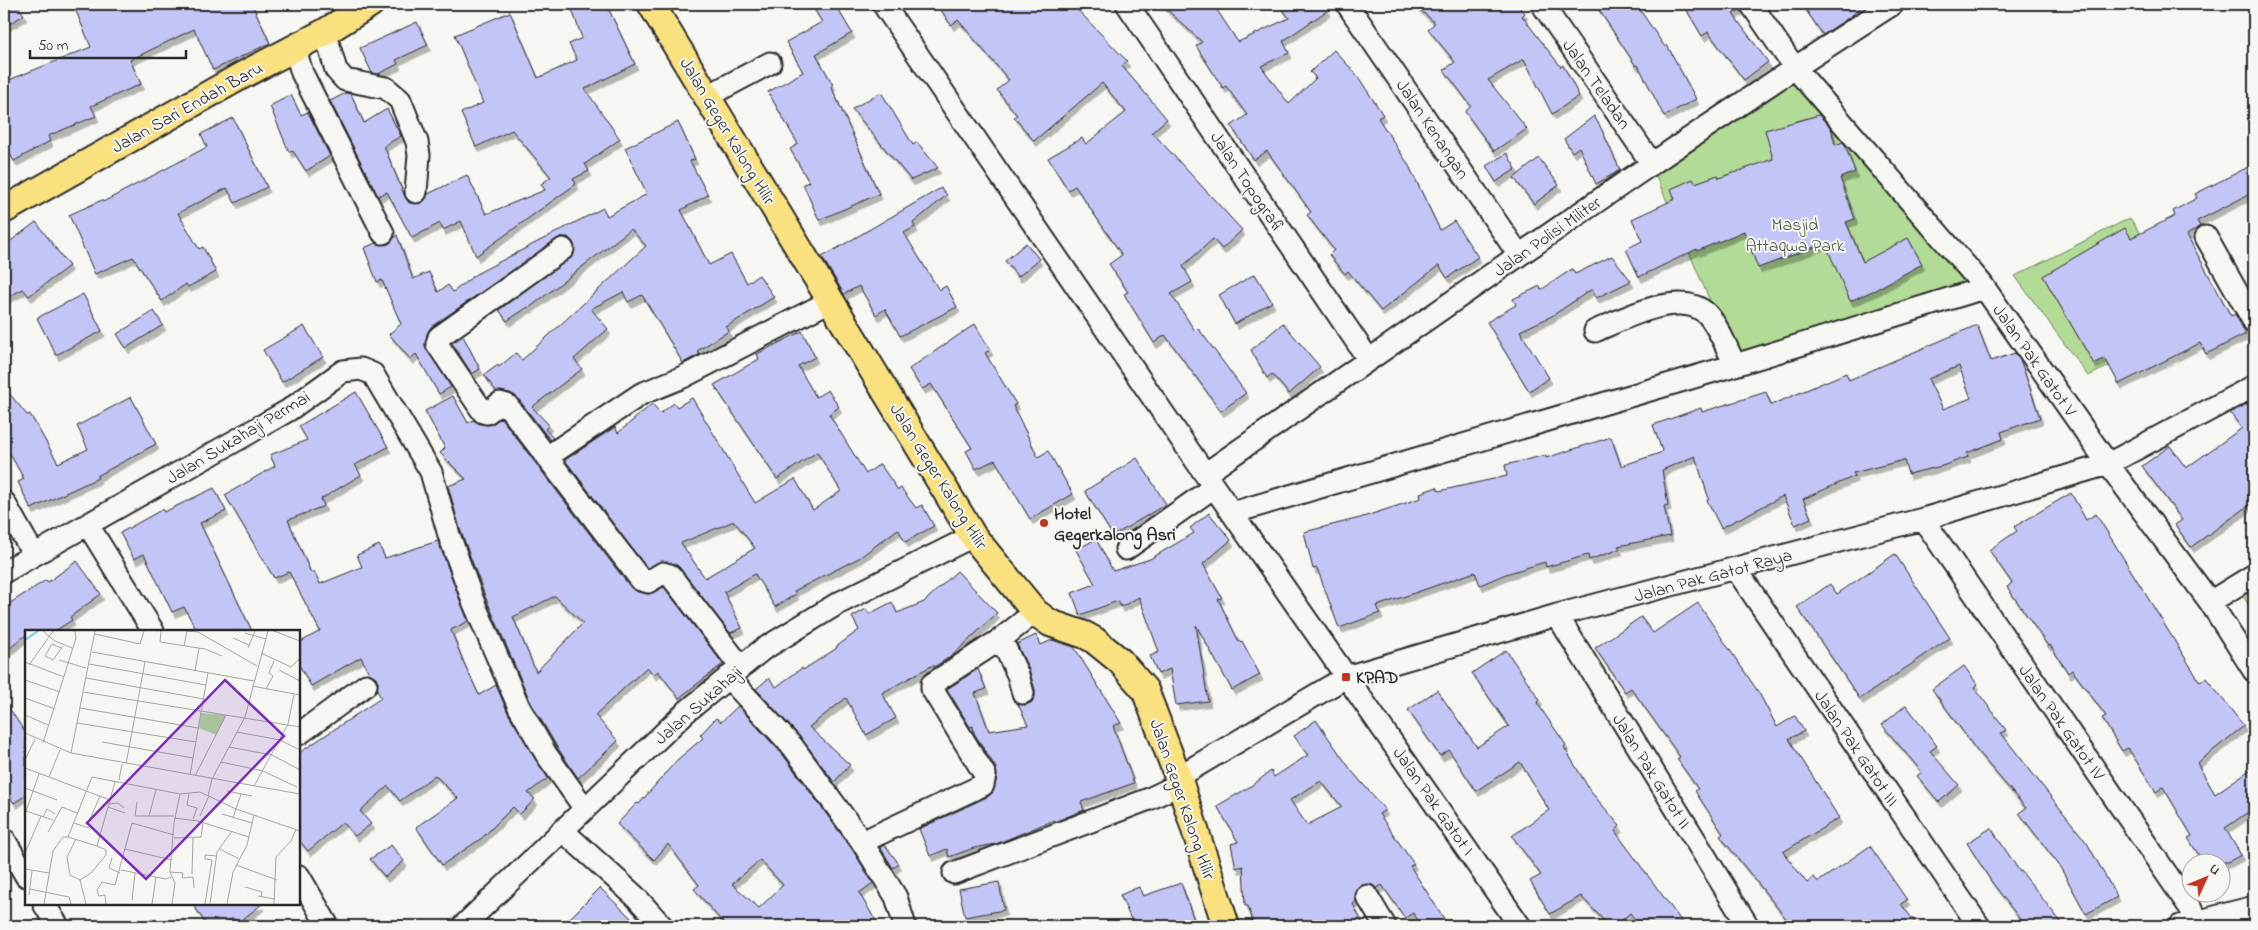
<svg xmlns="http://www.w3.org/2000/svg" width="2258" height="930" viewBox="0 0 2258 930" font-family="'Indie Flower',sans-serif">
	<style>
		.green { fill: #b2db97; stroke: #6e8361 }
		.building { fill: #c4c5f7; stroke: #2b2b2b; fill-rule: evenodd; filter: url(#shadow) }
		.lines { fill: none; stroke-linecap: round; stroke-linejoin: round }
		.minor-casing { stroke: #2b2b2b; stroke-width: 25 }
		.major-casing { stroke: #2b2b2b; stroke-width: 30 }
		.minor { stroke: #f6f6f2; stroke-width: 21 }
		.major { stroke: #fae180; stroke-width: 26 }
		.poi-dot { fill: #c8321e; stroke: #f6f6f2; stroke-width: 2 }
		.labels { text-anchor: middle; stroke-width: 4; stroke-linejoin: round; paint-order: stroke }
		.street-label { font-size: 18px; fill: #2b2b2b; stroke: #f6f6f2 }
		.park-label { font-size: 18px; fill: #4d5746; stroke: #f6f6f2 }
		.poi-label { font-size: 18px; font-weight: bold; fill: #2b2b2b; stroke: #f6f6f2; text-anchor: start }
		.inset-river { fill: none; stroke: #88d5e8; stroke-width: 2.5 }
		.inset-road { fill: none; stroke: #a5a5a2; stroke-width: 1 }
		.view { fill: #7b2cbf; fill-opacity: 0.15; stroke: #7b2cbf; stroke-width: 2.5 }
		.inset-edge { fill: none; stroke: #2b2b2b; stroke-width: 2.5 }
	</style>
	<defs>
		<filter id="shadow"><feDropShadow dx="3" dy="5.5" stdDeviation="0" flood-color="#0004"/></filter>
	</defs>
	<rect width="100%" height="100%" fill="#f6f6f2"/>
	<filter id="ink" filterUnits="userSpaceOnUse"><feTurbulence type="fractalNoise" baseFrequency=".02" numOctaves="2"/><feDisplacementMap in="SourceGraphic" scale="10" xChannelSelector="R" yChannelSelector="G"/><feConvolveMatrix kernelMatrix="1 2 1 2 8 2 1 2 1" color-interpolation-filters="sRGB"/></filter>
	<g filter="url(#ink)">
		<path class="green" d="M1792,71L1978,288L1736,361L1653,169Z
			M2130,218L2199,325L2088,376L2015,276Z
			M2254,585V613L2241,593Z"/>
		<path class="building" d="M4,4H17L24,15L4,27Z
			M73,4H252L270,43L213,70L194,29L130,60L141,84L91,106L96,116L48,136L50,141L14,161L4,144V82L91,47Z
			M570,4H606L635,64L585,89L620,139L585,164L589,171L573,179L576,184L476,256L461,221L443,230L440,223L412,238L387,192L378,196L330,101L346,93L351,94L364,123L387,109L401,136L384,146L405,197L409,203H422L428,194L467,175L486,214L545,190L541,184L551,177L512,130L476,147L461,113L483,103L455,35L510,12L538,78L577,60L569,44L582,38Z
			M811,4H835L852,33L816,54L833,85L831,86L879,194L819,220L803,184L809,182L790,149L798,144L768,92L803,72L786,42L822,22Z
			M937,4H1072L1127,61L1122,66L1167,119L1152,132L1242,230L1222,249L1213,239L1183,266L1192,282L1171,294L1195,331L1198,328L1246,393L1221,411L1165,335L1154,343L1124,294L1128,292L1109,264L1122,255L1075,186L1068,190L1048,158L1082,138L1086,144L1126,112L1102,83L1034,141L1014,117L1017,115L997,90L1009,80L958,20L951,25Z
			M1161,4H1213L1238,42L1289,18L1279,4H1309L1312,8L1324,4L1328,10L1283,41L1289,53L1261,66L1289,104L1316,78L1310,72L1334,50L1357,75L1383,115L1378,118L1408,164L1440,230L1454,221L1478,257L1447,278L1439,265L1381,311L1348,271L1345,274L1329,255L1334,250L1307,215L1311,212L1267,151L1254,160L1231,126L1247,115L1226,86L1223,88L1196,46L1202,42Z
			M1414,4H1516L1525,13L1522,16L1561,67L1563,65L1579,96L1552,114L1524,59L1488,80L1527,129L1494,151L1465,112L1471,106L1444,70L1455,62L1428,29L1435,23Z
			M1595,4H1636L1665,47L1667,45L1696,99L1664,116L1638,65L1636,66Z
			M1683,4H1739L1740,10L1733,14L1768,62L1744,80L1708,32L1702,36Z
			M1802,4H1865L1851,16L1823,35Z
			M417,22L428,45L396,60L398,64L378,74L372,73L360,48Z
			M881,92L913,145L917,142L938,168L911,180L852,109Z
			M291,95L301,115L308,112L330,156L306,171L293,151L289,152L270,106Z
			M1819,115L1831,128L1835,145L1843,142L1845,145L1855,172L1840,178L1855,219L1846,222L1863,262L1908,238L1922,264L1875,290L1850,301L1825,243L1758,268L1744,231L1697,251V249L1639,277L1626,249L1642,241L1632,219L1675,199L1671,189L1693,179L1695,183L1718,175L1719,178L1773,159L1765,130Z
			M1594,116L1601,128L1620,170L1596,184L1579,147L1572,152L1564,139Z
			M233,118L267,187L235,203L227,188L178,213L199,249L203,247L216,272L188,287L186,284L162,301L133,257L95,274L69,215L102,200L103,202L207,147L201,134Z
			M678,122L695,159L690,161L708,195L681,210L709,265L731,254L747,283L759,275L774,297L726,327L729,331L697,351L700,354L683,363L642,295L628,302L623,292L591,309L608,329L574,359L582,369L532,407L549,425L545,429L553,438L550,440L517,397L510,393L496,391L484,375L498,365L499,367L516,353L522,360L646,246L631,229L529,308L528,307L507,321L499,310L574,255L573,242L568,237H561L431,327L427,334L425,346L451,387L439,394L416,354L410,359L389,334L401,324L382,280L377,282L364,248L376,243L388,244L397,235L413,279L429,272L438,292L448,285L453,292L476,274L603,208L607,216L647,194L625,148Z
			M1507,153L1516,169L1496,182L1486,166Z
			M1539,158L1559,185L1534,204L1514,178Z
			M2254,164V192L2197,221L2200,226L2187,235L2231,316L2235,314L2246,334L2206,354L2200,343L2119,384L2105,358L2094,364L2043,276L2125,228L2131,238L2175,216L2173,211L2197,198L2195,194Z
			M941,188L947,195L913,223L915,227L904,233L939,290L946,286L957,307L900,336L885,309L876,315L859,286L844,294L822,257Z
			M36,222L69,266L29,296L23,289L4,299V246Z
			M1026,243L1039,259L1018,277L1005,261Z
			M1612,256L1631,281L1596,298L1592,289L1552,316L1520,331L1549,378L1529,391L1487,322L1516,305L1513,299L1540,286L1541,290L1572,269L1575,274Z
			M1255,274L1272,302L1235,324L1219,295Z
			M83,294L102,331L56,355L37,318Z
			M154,311L163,325L126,348L117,334Z
			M1283,323L1320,367L1289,394L1272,374L1267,378L1251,350Z
			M975,324L990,350L985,353L1016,404L1013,406L1038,457L1048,451L1073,494L1030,519L995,460L976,469L966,451L972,448L931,384L922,389L909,369Z
			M1977,325L1991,361L2015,353L2021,362L2040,418L2001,432L2003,439L1967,453L1968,457L1942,466L1908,474L1904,460L1853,473L1855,476L1803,499L1811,518L1795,525L1783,496L1721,528L1707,500L1709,499L1695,456L1662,470L1668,505L1664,506L1670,536L1618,546L1620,549L1589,560L1588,555L1546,567L1545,562L1506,574L1480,585L1475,572L1377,606L1380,613L1339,628L1317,568L1313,569L1304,532L1360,518L1421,498L1420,493L1437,487L1439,491L1507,476L1505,465L1546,455V458L1611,437L1621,466L1660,453L1662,451L1653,425L1701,408L1702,412L1766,392L1771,405L1846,373L1849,380ZM1959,366L1971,398L1943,409L1928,379Z
			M304,326L323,357L282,382L263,350Z
			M802,331L815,357L798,366L816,397L828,390L839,407L829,414L866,474L880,464L898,490L901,488L916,508L922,505L934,526L905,542L898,529L859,558L794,591L796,594L775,607L755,574L724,592L742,628L730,633L679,567L662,561L647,568L565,460L615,427L618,433L652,404L661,413L674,403L677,407L692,398L755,503L795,479L813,510L841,491L817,452L777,479L714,385L759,359L757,354ZM734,521L755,548L705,578L681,543Z
			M463,336L480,369L472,374L452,343Z
			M4,387L27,415L30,414L58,463L88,449L77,426L131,397L156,444L97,476L98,478L31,509L18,482L24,479L4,443Z
			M356,392L388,447L355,465L361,475L321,499L324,506L288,520L311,573L314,571L320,584L362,567L357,555L379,545L385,558L438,541L468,621L451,630L463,661L479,695L496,685L508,713L548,778L528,793L535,799L520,814L513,807L482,838L442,865L416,827L458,798L435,775L400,801L388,786L360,811L371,824L355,836L343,822L308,851L299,840V753L381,698L377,690L378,683L376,677L369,673L361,657L311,686L299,665V643L320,631L289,572L274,578L225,495L275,466L270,455L307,440L299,426Z
			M453,396L468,423L473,420L480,424L489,425L501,418L631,588L638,592L649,594L664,587L723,664L679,698L658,671L654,675L647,667L595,715L618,741L578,778L557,747L530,701L485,596L460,529L448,486L466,479L440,453L445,448L425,411ZM555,596L583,623L536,672L513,617Z
			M2254,400V502L2191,547L2175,525L2182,520L2142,466L2170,446L2186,468L2242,428L2230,413Z
			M1137,458L1166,504L1113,536L1085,491Z
			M214,488L226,511L200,523L252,631H197L184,607L172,612L144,554L134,559L120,533L163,509L164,512Z
			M2071,493L2086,520L2096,514L2200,682L2206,678L2244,726L2197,763L2215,794L2254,767V808L2225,828L2241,855L2228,862H2203L2188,838L2192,836L2163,787L2156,792L2128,748L2122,751L2102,718L2106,716L2072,670L2068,673L2050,645L2048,646L2007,587L2012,583L1989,550L2017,531L2014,527Z
			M1209,513L1231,540L1203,564L1222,598L1218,599L1239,642L1242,641L1260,675L1232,690L1196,625L1208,701L1176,705L1170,669L1158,674L1150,656L1159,652L1139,597L1121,607L1118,601L1080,615L1072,593L1095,584L1076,550L1096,539L1113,571L1150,559L1194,533L1190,528Z
			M1895,554L1950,638L1860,699L1797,607L1830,584L1837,594Z
			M77,561L101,594L70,617L72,620L55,631H26V635L4,653V607L46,580L48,582Z
			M957,571L997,613L953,655L934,667L933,665L882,693L896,718L866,735L846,698L809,727L850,765L834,782L802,739L756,689L769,678L776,687L802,668L803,670L837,648L836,647L859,630L852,617L866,609L869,614L892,602L897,613L924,602Z
			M1698,603L1759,693L1777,727L1795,716L1804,731L1789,739L1839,818L1783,852L1807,883L1814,877L1818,882L1870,846L1907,900L1901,904L1918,926H1792L1720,836L1723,834L1695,791L1698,789L1677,759L1680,757L1631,688L1625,692L1595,648L1641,617L1653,633Z
			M1036,635L1041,645L1052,640L1074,647L1121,723L1113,726L1134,783L1081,802L1084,810L1054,822V820L996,844L974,848L949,857L947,849L930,856L919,829L989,796L993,792L997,777L996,768L974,733L973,726L970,727L947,689L978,669L986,689L975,693L989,731L1028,725L1018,704L1026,705L1032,702L1035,697V690L1029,670L1017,644Z
			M1506,650L1540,700L1537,703L1566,745L1564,747L1591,792L1620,826L1615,831L1685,926H1640L1630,913L1615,926H1609L1581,896L1550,914L1530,881L1541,875L1512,836L1549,810L1520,762L1476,791L1449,750L1440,756L1408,710L1437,690L1477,747L1509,726L1472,673Z
			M1964,666L1977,684L1974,687L2006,730L2001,733L2087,843L2117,897L2086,914L2059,865L2019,813L2026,808L1977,751L1932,689Z
			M4,700L26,734V795L14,803L4,787Z
			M1906,705L1937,746L1930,751L1959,785L1939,802L1917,776L1922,772L1882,725Z
			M738,706L783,755L852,849L873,883L859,893L879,926H726L694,889L699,885L668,844L654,860L617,824L637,803L639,804L677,760L703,738L700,735L716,718L721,722ZM760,860L783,885L759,908L732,884Z
			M1316,720L1351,770L1385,810L1379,814L1414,864L1410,866L1449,926H1422L1413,913L1405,918L1382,885L1377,888L1367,884L1356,890V902L1353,904L1364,926H1254L1248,906H1245L1243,866L1236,868L1231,844L1238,842L1217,806L1251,786L1271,771L1274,777L1308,755L1294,736ZM1321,781L1342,807L1307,825L1290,800Z
			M1991,828L2020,872L2021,871L2064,926H2025L1991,881L1967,843Z
			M391,845L404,861L385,877L370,859Z
			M885,845L899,864L893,868L880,847Z
			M999,882L1004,910L965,917L959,889Z
			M1181,883L1196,926H1134L1120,895L1139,887L1143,896Z
			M600,888L631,918L623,926H562Z
			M193,904H262L238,923L233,918L220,926H207Z"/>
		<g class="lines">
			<g class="minor-casing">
				<path id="minor" d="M883,4L1205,474L1520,926
					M1127,4L1369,360
					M1347,4L1519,255
					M1542,4L1652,164
					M1751,4L1794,67L1981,283L2108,464L2210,602L2254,671
					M325,32L336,70L345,80L386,88L400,100L417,142L419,155L416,192
					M295,49L302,73L383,233
					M706,97L770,63
					M2206,237L2254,322
					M563,249L439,337L437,344L483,412L487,413L500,403L507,405L641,580L648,582L663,573L670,575L741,667
					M1595,331C1623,319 1681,288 1707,314C1719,327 1727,349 1735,365
					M550,455L641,394L683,377L832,300
					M1205,474C1433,316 1659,154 1893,4
					M4,502L34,555
					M1232,513L1735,365L1984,288
					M1923,519L2199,921L2200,926
					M88,525L153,631
					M1126,549L1214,487
					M1736,569L1979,926
					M4,572L249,433L289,410L343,371L361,369L373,374L431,472L449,535L473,601L519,707L546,754L585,809
					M2210,602L2254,575
					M1557,615L1748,926
					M1001,639L1018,675L1023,693
					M728,677L793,747L862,842L896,897L905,926
					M299,734L366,685
					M1178,777L1346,677L1557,615L1923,519L2108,464L2254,386
					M562,830L636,897L662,926
					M4,839L26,876
					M862,842L983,785L985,775L932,689V684L1001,639L1035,612
					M954,873L1149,799L1180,784
					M299,876L328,926
					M1367,896L1385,926
					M44,904L58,926
					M463,926L686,712L762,650L837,604L973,536
					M2180,926L2254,907"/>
			</g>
			<g class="major-casing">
				<path id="major" d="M651,4L973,536L1035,612L1050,623L1085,635L1094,640L1120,661L1145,690L1178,777L1226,926
					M4,210L241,76L325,32L370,4"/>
			</g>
			<use href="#minor" class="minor"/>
			<use href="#major" class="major"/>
		</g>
	</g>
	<g class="poi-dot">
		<circle cx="1044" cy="523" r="5"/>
		<rect x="1341" y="672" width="10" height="10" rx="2.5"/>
	</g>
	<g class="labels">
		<g class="street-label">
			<text transform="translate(1597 84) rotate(55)" y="6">Jalan Teladan</text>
			<text transform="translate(187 107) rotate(-29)" y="6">Jalan Sari Endah Baru</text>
			<text transform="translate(1433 129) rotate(56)" y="6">Jalan Kenangan</text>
			<text transform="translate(728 131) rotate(59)" y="6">Jalan Geger Kalong Hilir</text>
			<text transform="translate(1248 182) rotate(56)" y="6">Jalan Topografi</text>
			<text transform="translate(1547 236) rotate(-35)" y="6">Jalan Polisi Militer</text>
			<text transform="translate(2035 360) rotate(55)" y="6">Jalan Pak Gatot V</text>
			<text transform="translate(238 437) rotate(-31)" y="6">Jalan Sukahaji Permai</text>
			<text transform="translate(939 476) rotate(58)" y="6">Jalan Geger Kalong Hilir</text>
			<text transform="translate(1713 575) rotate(-15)" y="6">Jalan Pak Gatot Raya</text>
			<text transform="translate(698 705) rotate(-41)" y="6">Jalan Sukahaji</text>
			<text transform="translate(2062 722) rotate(55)" y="6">Jalan Pak Gatot IV</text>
			<text transform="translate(1857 748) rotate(56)" y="6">Jalan Pak Gatot III</text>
			<text transform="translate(1652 771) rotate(58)" y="6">Jalan Pak Gatot II</text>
			<text transform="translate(1183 799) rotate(71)" y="6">Jalan Geger Kalong Hilir</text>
			<text transform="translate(1434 801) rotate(55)" y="6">Jalan Pak Gatot I</text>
		</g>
		<g class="park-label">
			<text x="1795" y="230">Masjid<tspan x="1795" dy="21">Attaqwa Park</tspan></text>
		</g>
		<g class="poi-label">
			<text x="1054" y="519">Hotel<tspan x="1054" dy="21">Gegerkalong Asri</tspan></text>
			<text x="1356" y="683">KPAD</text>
		</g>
	</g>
	<g transform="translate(25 630)">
		<rect width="275" height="275" fill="#f6f6f2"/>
		<path d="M176,83L201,85L191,105L174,98Z" fill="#b2db97"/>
		<path class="inset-river" d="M0,10L13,1"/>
		<path class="inset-road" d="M18,1L30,11L47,18M136,1L135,12L180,19L197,26M249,1L275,11M220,3L241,9M70,4L115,14L119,1M208,8L224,15M159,16L162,1L173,2L232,36M36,18L27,14L20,26L28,30L38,16M223,18L230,1M67,22L229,51M236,23L266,37L275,28M34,30L61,38M0,32L39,47M64,34L181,55M4,35L28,1M254,40L275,51M170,41L174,18M61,48L179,69M0,50L35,62M227,56L275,65M241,59L248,46L244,43L249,31M58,62L275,97M0,68L30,79M55,78L173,98M0,85L23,95M52,93L171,112M212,102L255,110L275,120M0,103L46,123L275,164M77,112L168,128M18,113L51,8L50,1M204,117L247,125L275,140M46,123L70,1M0,130L10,109M196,132L238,141L272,157M101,134L120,32M0,138L85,170M165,145L183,43M170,146L201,85M24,147L35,120M94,150L97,134M229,156L263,94L269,64M0,158L32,170M202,161L227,166M164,164L162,175L172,178L168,189M183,166L187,149L220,87L243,1M112,172L110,186H149M84,174L93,173L99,178M83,177L100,183M1,181L28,190M0,184L14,144M197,184L227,193M124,186L131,160M175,186L184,166M18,187L22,179L30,184M149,188L173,191L224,207M208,188L216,164M65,189L75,166M49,193L64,198M23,202L37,177L52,183M43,207L67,147L155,164L175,162L211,179L275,201M43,207L72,216L90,152M149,208L176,207L178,193M51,209L42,227L45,245L55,250M100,219L147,230M195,219L214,229M192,222L207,201M0,223L16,186M87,228L84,238L95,243M211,235L252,250M0,239L24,243M96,240L141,249L146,247M145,242L158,243L157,248L168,247L169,258M167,244L168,208M55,250L66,243L81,225V220L72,216M55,250L61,274M220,257L237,262L236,267M5,259L44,267L46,274M4,265L7,241M233,266L250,269M107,270L110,243M19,274L28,221L38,207H43M81,274L80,265L74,266L72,260L77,252L90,255L107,193L149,205M127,274L131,247M147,274L150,253L145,242L149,193L155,164M180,274L187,230L180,229V225L192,226M185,274L192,222M202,274L208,242L222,215L229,185M249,274L251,227L266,211L271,199"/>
		<path class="view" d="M200,50L259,106L121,249L62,193Z"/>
		<rect width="275" height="275" class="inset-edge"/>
	</g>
	<rect width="2258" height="930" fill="none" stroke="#f6f6f2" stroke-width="20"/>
	<rect x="10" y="10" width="2238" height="910" fill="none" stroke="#2b2b2b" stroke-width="2" filter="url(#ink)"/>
	<g transform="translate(2206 878) rotate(46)"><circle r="24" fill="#f6f6f2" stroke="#a5a5a2"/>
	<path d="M0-4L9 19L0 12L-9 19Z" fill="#c8321e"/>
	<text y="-8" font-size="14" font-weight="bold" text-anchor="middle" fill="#2b2b2b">U</text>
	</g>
	<path d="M30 50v8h156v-8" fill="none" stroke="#2b2b2b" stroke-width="2.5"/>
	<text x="38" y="50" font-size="15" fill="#2b2b2b" stroke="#f6f6f2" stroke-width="4" paint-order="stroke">50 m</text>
</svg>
